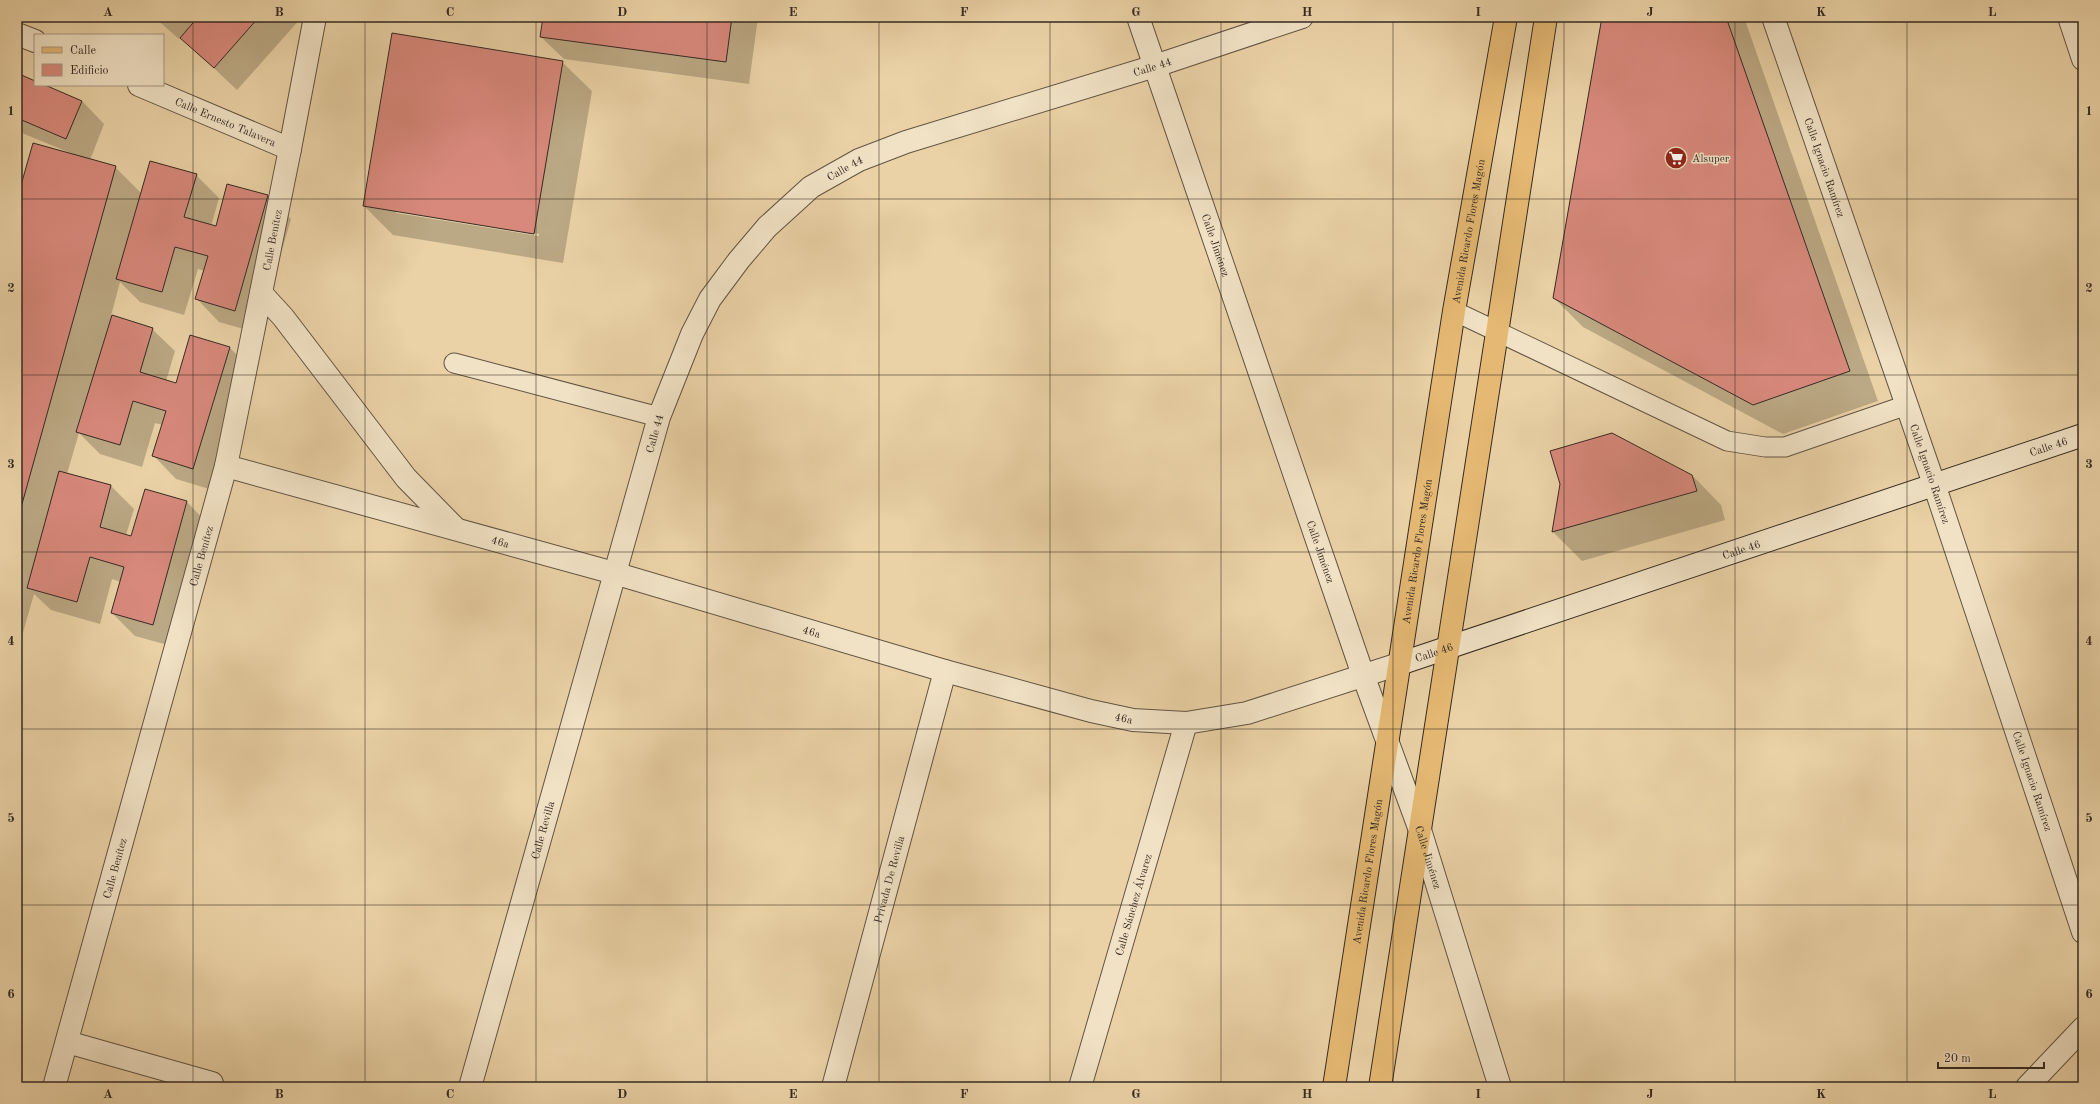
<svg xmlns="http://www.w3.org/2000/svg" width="2100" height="1104" viewBox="0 0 2100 1104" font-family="'Old Standard TT',serif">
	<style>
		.shadow { fill: #0003; fill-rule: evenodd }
		.building { fill: #d8897c; stroke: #352a23 }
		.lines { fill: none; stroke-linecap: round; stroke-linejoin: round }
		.service-casing { stroke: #625444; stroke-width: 21 }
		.minor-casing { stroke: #625444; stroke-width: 24 }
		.tertiary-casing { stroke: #625444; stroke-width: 24 }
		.secondary-casing { stroke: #352a23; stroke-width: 24 }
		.primary-casing { stroke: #352a23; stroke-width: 24 }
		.service { stroke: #f1e2c5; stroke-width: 19 }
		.minor { stroke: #f1e2c5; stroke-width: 22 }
		.tertiary { stroke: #f1e2c5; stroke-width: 22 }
		.secondary { stroke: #f1e2c5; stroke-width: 22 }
		.primary { stroke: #e5b973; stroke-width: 22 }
		.grid { fill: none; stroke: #352a23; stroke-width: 1; stroke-opacity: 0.55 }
		.labels { text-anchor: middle; stroke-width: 3; stroke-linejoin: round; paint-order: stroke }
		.street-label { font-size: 11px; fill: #352a23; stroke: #f1e2c5 }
		.poi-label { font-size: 11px; fill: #352a23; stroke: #f1e2c5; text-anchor: start }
		.neatline { fill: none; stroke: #352a23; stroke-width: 1.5 }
		.grid-label { font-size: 13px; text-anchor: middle; font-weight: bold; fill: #352a23 }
	</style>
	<rect width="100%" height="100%" fill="#ead2a6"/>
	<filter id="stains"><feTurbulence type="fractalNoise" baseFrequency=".005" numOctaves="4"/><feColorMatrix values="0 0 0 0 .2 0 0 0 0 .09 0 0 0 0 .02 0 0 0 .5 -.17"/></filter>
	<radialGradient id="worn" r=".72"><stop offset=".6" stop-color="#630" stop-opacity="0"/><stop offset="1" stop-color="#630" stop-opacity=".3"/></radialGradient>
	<path class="shadow" d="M154,17H302L237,90L181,37L179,39Z
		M544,17H758L749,84L564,59L541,37Z
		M1603,17H1744L1878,401L1783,434L1583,327L1554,298Z
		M562,62L592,91L563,263L393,235L364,206ZM396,210L539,234V236L396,213Z
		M17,74L35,82V85H43L82,101L104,124L90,160L115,167L142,194L196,175L219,198L211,226L216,227L228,185L268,196L291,219L258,333L219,322L197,299L205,271L198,269L184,315L140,302L120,282L111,316L152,329L175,351L166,381L177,384L191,337L230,348L253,371L216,491L176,479L154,456L163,425L155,423L142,467L100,454L79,433L67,474L111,486L134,509L126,535L132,537L187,502L209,525L175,647L135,636L112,613L121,582L112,579L100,624L51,610L34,594L20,643L17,642V203L73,154L17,131Z
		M1692,475L1721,505L1725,520L1582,561L1553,532L1561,484Z"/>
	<path class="building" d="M198,17H259L214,68L180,38Z
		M543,17H732L726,62L540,37Z
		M1602,17H1726L1850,371L1753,405L1553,298Z
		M392,33L563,61L534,234L363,206Z
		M17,73L35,81V85H45L82,101L66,139L17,118Z
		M33,143L116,166L17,522V199Z
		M150,161L197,174L184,217L216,226L227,184L268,195L235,311L195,299L208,256L175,247L162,292L116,279Z
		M112,315L153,328L140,372L176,383L190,335L230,347L193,469L152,456L166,411L133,401L120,445L76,432Z
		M1612,433L1692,475L1697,491L1552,532L1560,484L1550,451Z
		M59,471L111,485L100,527L131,536L145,489L187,501L153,625L111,613L124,567L90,557L77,602L27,588Z"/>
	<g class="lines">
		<g class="service-casing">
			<path id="service" d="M1454,311L1727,441L1765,447H1785L1907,405
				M454,363L659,417"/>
		</g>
		<g class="minor-casing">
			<g id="minor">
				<path id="s1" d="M1138,17L1363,675L1421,833L1500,1087"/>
				<path id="s2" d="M1773,17L1934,484L2083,932"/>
				<path d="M2069,17L2083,59"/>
				<path d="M290,149L315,17"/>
				<path d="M67,1042L212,1083"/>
				<path id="s3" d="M54,1087L226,466"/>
				<path id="s4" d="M470,1087L659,417L692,334L710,299L739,260L767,227L811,187L859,160L906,142L1155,66L1302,17"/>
				<path id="s5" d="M833,1087L945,671"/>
				<path id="s6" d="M1080,1087L1186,723"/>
				<path d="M2027,1087L2083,1028"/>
			</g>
		</g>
		<g class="tertiary-casing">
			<g id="tertiary">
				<path d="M17,34L35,41"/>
				<path id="s7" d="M139,85L290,149L226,466L614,573L945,671L1091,711L1133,720L1186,723L1247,713L1399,664"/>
				<path d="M261,293L283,317L406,478L454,527"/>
			</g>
		</g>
		<g class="secondary-casing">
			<g id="secondary">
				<path id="s8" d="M1399,664L2083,435"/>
			</g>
		</g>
		<g class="primary-casing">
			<g id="primary">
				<path id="s9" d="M1334,1087L1454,311L1506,17"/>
				<path d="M1380,1087C1437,731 1489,373 1546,17"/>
			</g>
		</g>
		<use href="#service" class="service"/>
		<use href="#minor" class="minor"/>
		<use href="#tertiary" class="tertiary"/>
		<use href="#secondary" class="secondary"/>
		<use href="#primary" class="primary"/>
	</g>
	<path class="grid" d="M193,17V1087M365,17V1087M536,17V1087M707,17V1087M879,17V1087M1050,17V1087M1221,17V1087M1393,17V1087M1564,17V1087M1735,17V1087M1907,17V1087M17,199H2083M17,375H2083M17,552H2083M17,729H2083M17,905H2083"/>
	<defs>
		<g id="supermarket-disc" transform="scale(1.15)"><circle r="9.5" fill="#8f2418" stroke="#f1e2c5"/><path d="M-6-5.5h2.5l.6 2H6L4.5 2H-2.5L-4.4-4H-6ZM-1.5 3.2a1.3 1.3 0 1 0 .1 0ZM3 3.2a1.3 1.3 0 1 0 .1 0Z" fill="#fff"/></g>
	</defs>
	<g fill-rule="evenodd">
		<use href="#supermarket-disc" x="1676" y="158"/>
	</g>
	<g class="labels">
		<g class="street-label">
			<text dy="4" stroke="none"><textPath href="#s4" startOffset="1339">Calle 44</textPath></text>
			<text dy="4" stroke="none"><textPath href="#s7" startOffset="94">Calle Ernesto Talavera</textPath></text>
			<text dy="4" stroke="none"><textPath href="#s2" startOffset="159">Calle Ignacio Ramírez</textPath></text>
			<text dy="4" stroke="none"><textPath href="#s4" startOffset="1015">Calle 44</textPath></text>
			<text dy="4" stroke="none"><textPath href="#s9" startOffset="866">Avenida Ricardo Flores Magón</textPath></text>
			<text transform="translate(272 240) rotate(-79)" y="4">Calle Benítez</text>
			<text dy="4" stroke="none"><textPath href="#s1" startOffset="241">Calle Jiménez</textPath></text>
			<text dy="4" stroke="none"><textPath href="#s4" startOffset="679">Calle 44</textPath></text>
			<text dy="4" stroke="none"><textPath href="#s8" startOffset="685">Calle 46</textPath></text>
			<text dy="4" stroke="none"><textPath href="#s2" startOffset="483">Calle Ignacio Ramírez</textPath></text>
			<text dy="4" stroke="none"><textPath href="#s7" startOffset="772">46a</textPath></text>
			<text dy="4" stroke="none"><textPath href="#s8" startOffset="361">Calle 46</textPath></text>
			<text dy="4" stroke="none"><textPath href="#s1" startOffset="565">Calle Jiménez</textPath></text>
			<text dy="4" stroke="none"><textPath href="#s9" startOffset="542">Avenida Ricardo Flores Magón</textPath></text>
			<text dy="4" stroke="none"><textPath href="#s3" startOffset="551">Calle Benítez</textPath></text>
			<text dy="4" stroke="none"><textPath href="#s7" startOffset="1096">46a</textPath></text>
			<text dy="4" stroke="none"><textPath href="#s8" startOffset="37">Calle 46</textPath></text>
			<text dy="4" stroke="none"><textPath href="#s7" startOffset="1420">46a</textPath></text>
			<text dy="4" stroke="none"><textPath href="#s2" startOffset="807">Calle Ignacio Ramírez</textPath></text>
			<text dy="4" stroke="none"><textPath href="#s4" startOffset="267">Calle Revilla</textPath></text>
			<text dy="4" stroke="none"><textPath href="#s1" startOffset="889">Calle Jiménez</textPath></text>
			<text dy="4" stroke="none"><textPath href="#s3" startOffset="227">Calle Benítez</textPath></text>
			<text dy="4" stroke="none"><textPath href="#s9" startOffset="218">Avenida Ricardo Flores Magón</textPath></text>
			<text dy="4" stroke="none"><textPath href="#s5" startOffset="215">Privada De Revilla</textPath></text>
			<text dy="4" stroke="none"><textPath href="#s6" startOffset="190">Calle Sánchez Álvarez</textPath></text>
		</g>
		<g class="poi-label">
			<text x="1692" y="162">Alsuper</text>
		</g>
	</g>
	<rect width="2100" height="1104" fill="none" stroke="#ead2a6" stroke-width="44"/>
	<rect x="34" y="34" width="130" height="52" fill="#f1e2c5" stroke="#a69884"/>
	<rect x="42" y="47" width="20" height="6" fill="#e5b973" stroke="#a69884"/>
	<text x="70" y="54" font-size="12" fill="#352a23">Calle</text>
	<rect x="42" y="64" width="20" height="12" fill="#d8897c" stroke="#a69884"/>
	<text x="70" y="74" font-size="12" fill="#352a23">Edificio</text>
	<path d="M1938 1062v6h106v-6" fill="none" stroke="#352a23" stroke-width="2"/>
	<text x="1944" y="1062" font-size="12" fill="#352a23" stroke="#f1e2c5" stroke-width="3" paint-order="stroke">20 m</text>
	<rect x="22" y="22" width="2056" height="1060" class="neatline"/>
	<g class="grid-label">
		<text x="108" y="16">A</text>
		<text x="279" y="16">B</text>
		<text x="450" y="16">C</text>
		<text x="622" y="16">D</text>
		<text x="793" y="16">E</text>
		<text x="964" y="16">F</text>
		<text x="1136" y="16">G</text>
		<text x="1307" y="16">H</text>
		<text x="1478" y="16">I</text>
		<text x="1650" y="16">J</text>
		<text x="1821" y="16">K</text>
		<text x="1992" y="16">L</text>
		<text x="11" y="115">1</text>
		<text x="2089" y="115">1</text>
		<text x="11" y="292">2</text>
		<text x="2089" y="292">2</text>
		<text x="11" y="468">3</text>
		<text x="2089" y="468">3</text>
		<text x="11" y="645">4</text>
		<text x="2089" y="645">4</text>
		<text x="11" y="822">5</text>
		<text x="2089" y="822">5</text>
		<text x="11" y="998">6</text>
		<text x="2089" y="998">6</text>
		<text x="108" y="1098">A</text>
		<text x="279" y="1098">B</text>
		<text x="450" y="1098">C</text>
		<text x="622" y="1098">D</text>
		<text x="793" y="1098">E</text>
		<text x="964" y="1098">F</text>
		<text x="1136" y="1098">G</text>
		<text x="1307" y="1098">H</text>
		<text x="1478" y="1098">I</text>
		<text x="1650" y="1098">J</text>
		<text x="1821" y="1098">K</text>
		<text x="1992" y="1098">L</text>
	</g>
	<rect width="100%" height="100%" filter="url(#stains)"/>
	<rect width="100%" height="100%" fill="url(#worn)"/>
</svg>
